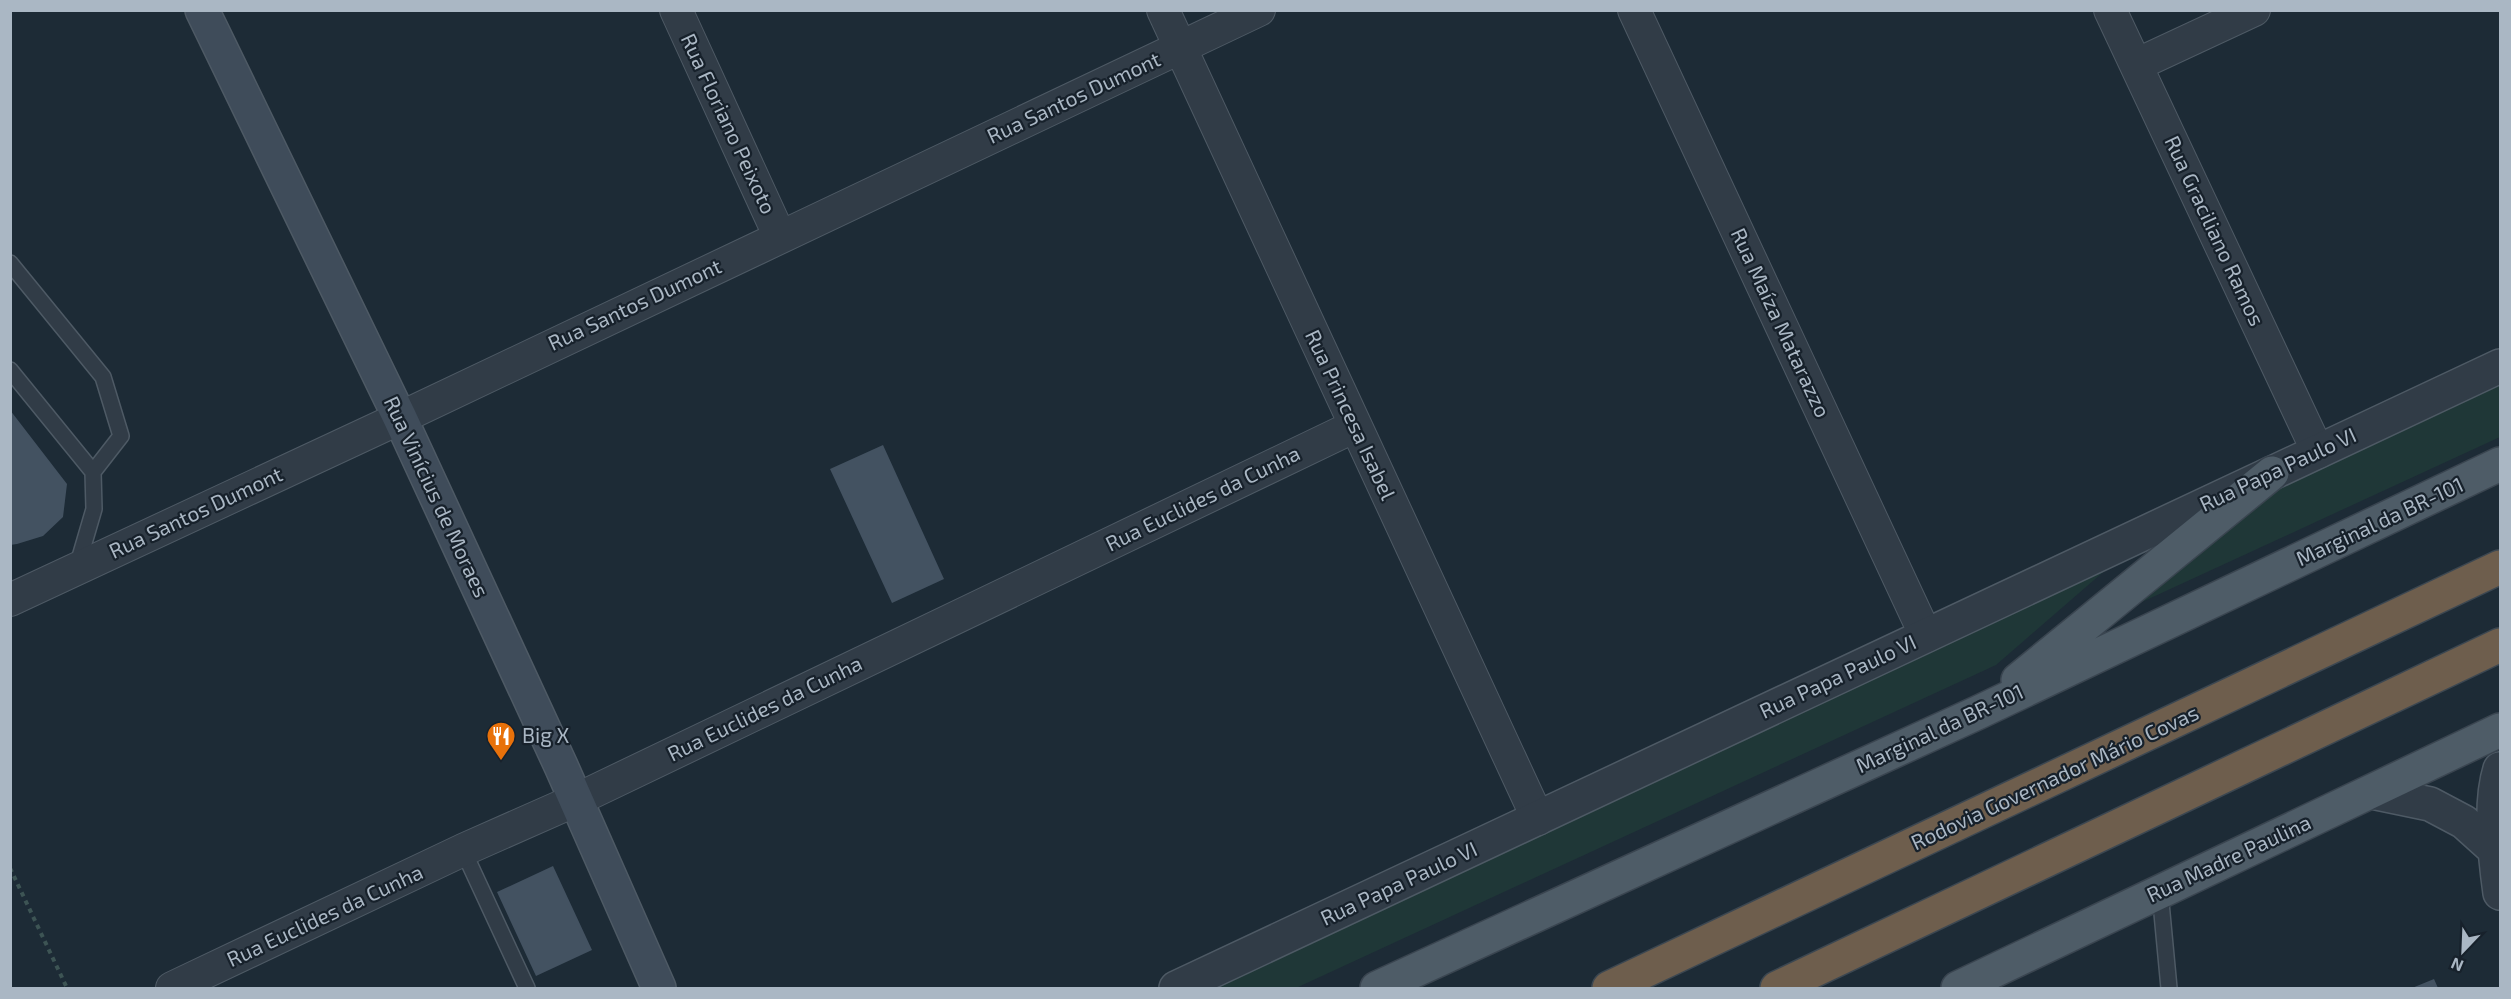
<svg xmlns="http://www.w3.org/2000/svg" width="2511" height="999" viewBox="0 0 2511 999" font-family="'Exo 2',sans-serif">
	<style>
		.green { fill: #1f3737 }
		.building { fill: #435261 }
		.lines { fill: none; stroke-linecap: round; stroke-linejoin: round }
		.service-casing { stroke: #4e5a65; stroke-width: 18 }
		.minor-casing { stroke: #4e5a65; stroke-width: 34 }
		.tertiary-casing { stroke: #4e5a65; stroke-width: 36 }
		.secondary-casing { stroke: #4e5a65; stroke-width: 36 }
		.primary-casing { stroke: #3a4550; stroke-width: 36 }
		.motorway-casing { stroke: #3c4751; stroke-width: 36 }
		.path { stroke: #3d5454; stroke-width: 4; stroke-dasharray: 4.5 4.5; stroke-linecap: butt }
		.service { stroke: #313c47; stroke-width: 15 }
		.minor { stroke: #313c47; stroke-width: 32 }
		.tertiary { stroke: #313c47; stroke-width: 33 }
		.secondary { stroke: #3f4c5a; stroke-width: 33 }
		.primary { stroke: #4e5c67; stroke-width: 33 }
		.motorway { stroke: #6e5e4d; stroke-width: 33 }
		.labels { text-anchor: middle; stroke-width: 4.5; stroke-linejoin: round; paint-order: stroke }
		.street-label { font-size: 21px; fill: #aab7c4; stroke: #17212b }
		.poi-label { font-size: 21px; fill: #aab7c4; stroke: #17212b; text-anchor: start }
	</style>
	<rect width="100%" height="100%" fill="#1d2b36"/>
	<path class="green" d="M2500,381V437L2142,602L2263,497Z
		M2109,567L1996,665L1296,988H1206Z"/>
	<path class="building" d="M10,410L67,484L63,517L43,536L17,544L10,545Z
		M883,445L944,579L892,603L830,469Z
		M553,866L592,950L536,976L497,892Z
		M2434,979L2438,988H2412Z"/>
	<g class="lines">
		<g class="service-casing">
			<path id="service" d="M10,263L103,377L121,436L93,472
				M10,370L93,472L94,509L77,567
				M463,850L527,988
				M2160,892L2169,988"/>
		</g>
		<g class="minor-casing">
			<path id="minor" d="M676,10L780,237
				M1163,10L1538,819
				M1634,10L1926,636
				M2110,10L2318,452
				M2136,65L2254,10
				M10,600L400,418L1259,10
				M172,988L463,850L576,800L1355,426"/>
		</g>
		<g class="tertiary-casing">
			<path id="tertiary" d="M2500,769C2489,804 2495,857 2500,893
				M2372,792L2430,804L2464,822L2494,849
				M1176,988L2500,366"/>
		</g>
		<g class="secondary-casing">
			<path id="secondary" d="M202,10L400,418L561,766L659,988"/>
		</g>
		<g class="primary-casing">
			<path id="primary" d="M2018,680L2272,473
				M1377,988L1977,713L2500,464
				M1958,988L2500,730"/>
		</g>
		<g class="motorway-casing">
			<path id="motorway" d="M1609,988L2500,567
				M1777,988L2500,645"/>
		</g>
		<path class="path" d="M10,868L67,988"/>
		<use href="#service" class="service"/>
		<use href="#minor" class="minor"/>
		<use href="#tertiary" class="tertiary"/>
		<use href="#secondary" class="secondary"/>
		<use href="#primary" class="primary"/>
		<use href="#motorway" class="motorway"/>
	</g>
	<defs>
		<g id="restaurant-pin" transform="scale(1.5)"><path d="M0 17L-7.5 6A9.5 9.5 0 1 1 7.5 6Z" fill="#e8710a" stroke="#17212b"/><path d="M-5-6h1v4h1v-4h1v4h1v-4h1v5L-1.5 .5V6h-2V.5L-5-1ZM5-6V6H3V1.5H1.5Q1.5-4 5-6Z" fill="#fff"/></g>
	</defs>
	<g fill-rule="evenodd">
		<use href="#restaurant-pin" x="501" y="736"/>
	</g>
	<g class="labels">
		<g class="street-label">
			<text transform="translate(1074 98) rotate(-25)" y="7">Rua Santos Dumont</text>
			<text transform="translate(728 124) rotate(65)" y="7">Rua Floriano Peixoto</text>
			<text transform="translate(2214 231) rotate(65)" y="7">Rua Graciliano Ramos</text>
			<text transform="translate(635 305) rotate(-25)" y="7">Rua Santos Dumont</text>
			<text transform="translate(1780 323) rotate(65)" y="7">Rua Maíza Matarazzo</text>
			<text transform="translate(1350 415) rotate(65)" y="7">Rua Princesa Isabel</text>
			<text transform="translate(2278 470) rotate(-25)" y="7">Rua Papa Paulo VI</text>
			<text transform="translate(436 497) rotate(65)" y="7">Rua Vinícius de Moraes</text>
			<text transform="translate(1203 499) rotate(-26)" y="7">Rua Euclides da Cunha</text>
			<text transform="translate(196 513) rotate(-25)" y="7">Rua Santos Dumont</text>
			<text transform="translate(2380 522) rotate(-25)" y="7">Marginal da BR-101</text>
			<text transform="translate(1838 677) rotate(-25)" y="7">Rua Papa Paulo VI</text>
			<text transform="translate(765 709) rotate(-26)" y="7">Rua Euclides da Cunha</text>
			<text transform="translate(1940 729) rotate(-25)" y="7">Marginal da BR-101</text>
			<text transform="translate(2055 778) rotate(-25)" y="7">Rodovia Governador Mário Covas</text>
			<text transform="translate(2229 859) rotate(-25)" y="7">Rua Madre Paulina</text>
			<text transform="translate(1399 884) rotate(-25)" y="7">Rua Papa Paulo VI</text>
			<text transform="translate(325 916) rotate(-25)" y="7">Rua Euclides da Cunha</text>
		</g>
		<g class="poi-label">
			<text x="522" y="743">Big X</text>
		</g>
	</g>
	<rect width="2511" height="999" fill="none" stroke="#aab7c4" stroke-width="24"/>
	<g transform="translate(2463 951) rotate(203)" stroke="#17212b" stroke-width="4.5" paint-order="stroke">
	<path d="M0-4.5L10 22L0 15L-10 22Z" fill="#aab7c4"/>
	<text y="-9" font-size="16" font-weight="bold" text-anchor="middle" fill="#aab7c4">N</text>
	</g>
</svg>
